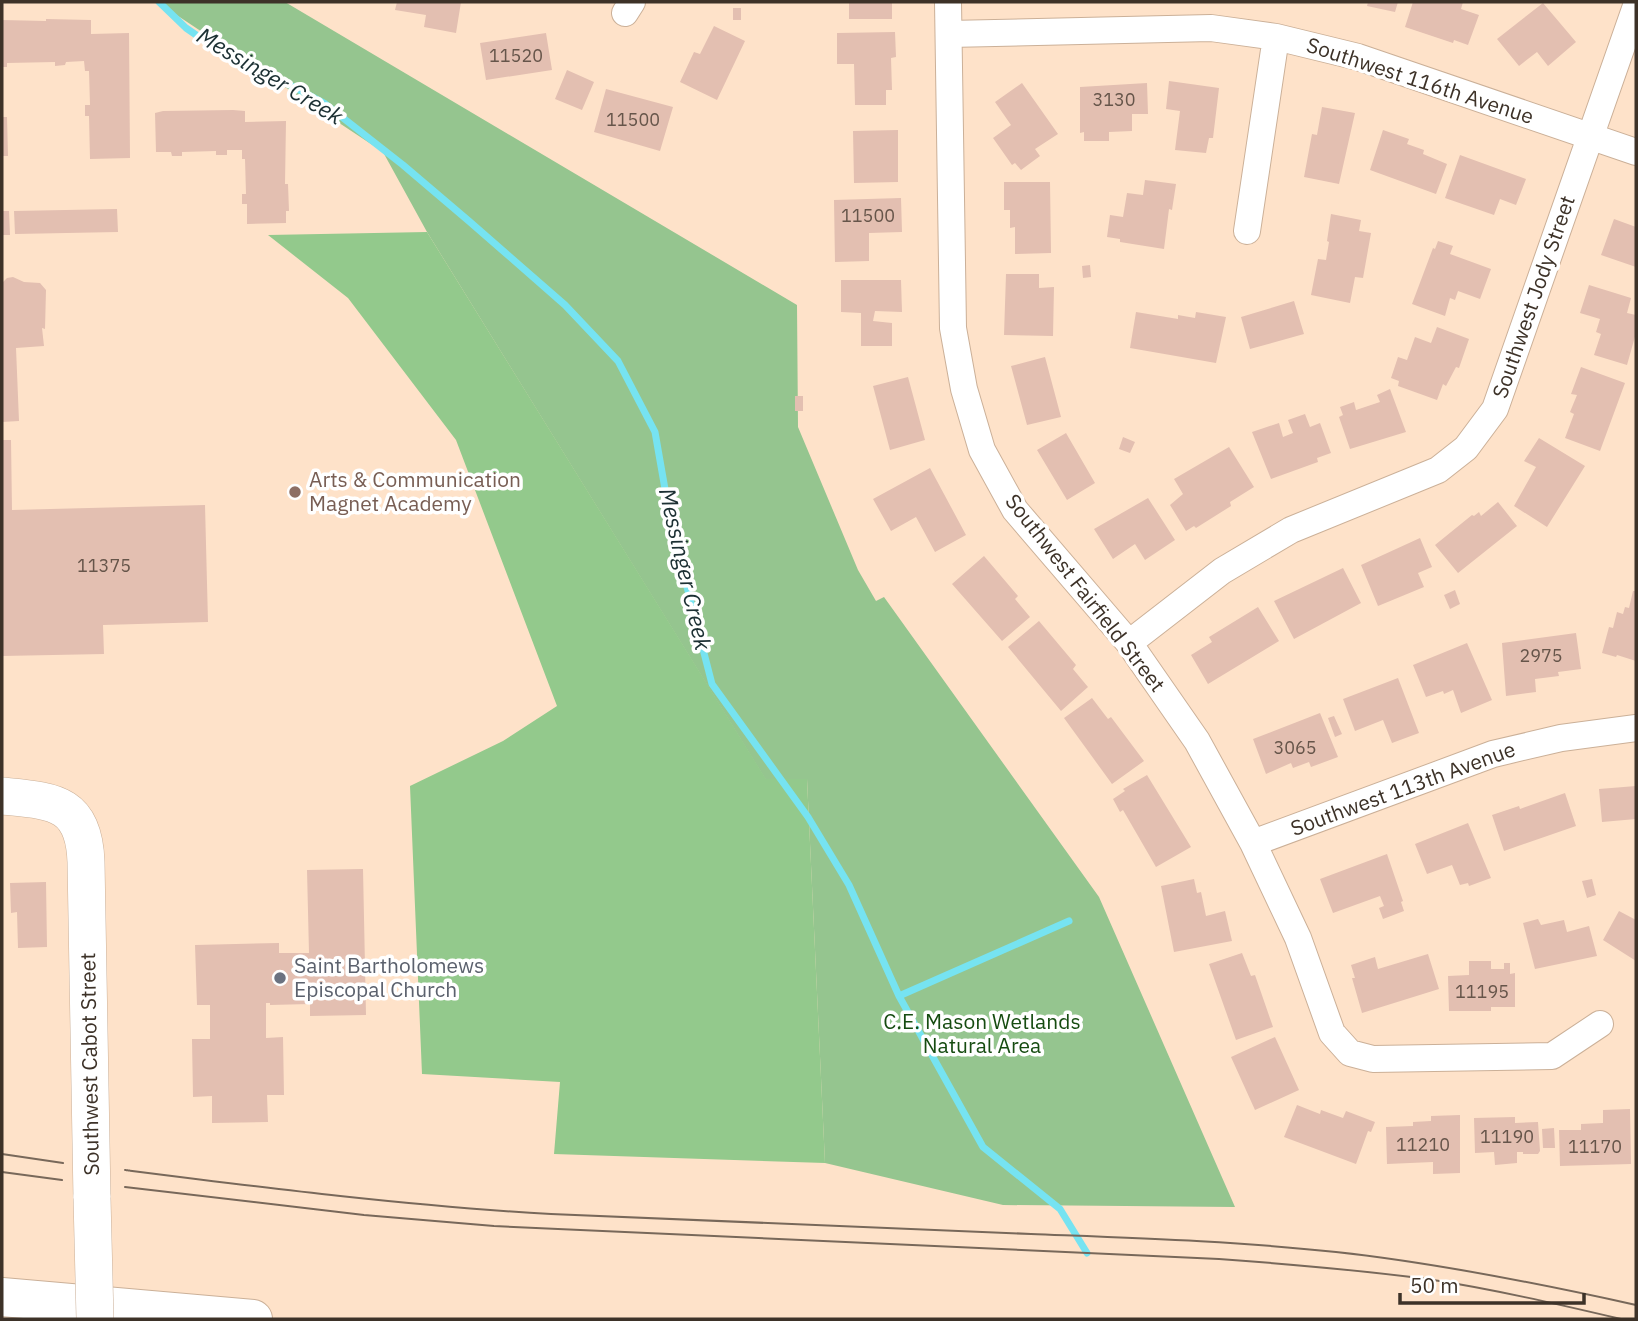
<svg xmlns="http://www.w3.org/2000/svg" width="1638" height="1321" viewBox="0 0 1638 1321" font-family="'IBM Plex Sans',sans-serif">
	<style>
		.green { fill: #95c58f }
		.forest { fill: #93c98c }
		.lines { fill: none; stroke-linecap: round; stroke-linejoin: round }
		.stream { stroke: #76e3f1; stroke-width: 7 }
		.building { fill: #e3bfb1 }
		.street-casing { stroke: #cbb098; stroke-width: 28 }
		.secondary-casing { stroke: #cbb098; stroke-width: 38 }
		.highway-casing { stroke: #cbb098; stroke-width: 40 }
		.street { stroke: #fff; stroke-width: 26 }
		.secondary { stroke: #fff; stroke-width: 37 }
		.highway { stroke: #fff; stroke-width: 38 }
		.tram { stroke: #78685a; stroke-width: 2 }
		.secondary-bridge-casing { stroke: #cbb098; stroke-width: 38; stroke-linecap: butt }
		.secondary-bridge { stroke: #fff; stroke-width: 37 }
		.education-dot { fill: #8d6e63; stroke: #fff; stroke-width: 2.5 }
		.worship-dot { fill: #6b7280; stroke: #fff; stroke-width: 2.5 }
		.labels { text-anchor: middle; stroke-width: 7; stroke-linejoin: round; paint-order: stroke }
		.number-label { font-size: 18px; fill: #66554a }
		.street-label { font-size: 21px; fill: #3d3228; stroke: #fff }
		.education-label { font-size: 21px; fill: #785e54; stroke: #fff; text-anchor: start }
		.worship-label { font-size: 21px; fill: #5b616d; stroke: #fff; text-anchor: start }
		.park-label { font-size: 21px; fill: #164c11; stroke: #fff }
		.water-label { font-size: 23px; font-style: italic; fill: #1c3033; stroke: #fff }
	</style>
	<rect width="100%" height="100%" fill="#fee2c9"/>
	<path class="green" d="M157,2H285L797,305L798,427L858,570L876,601L884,597L1099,897L1235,1207L1003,1205L825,1163L807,779L766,780L427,232L383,152Z"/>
	<path class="forest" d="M427,232L766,779H807L825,1163L554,1154L560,1082L422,1074L410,786L503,741L557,706L456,440L348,298L268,235Z"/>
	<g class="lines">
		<path class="stream" d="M159,2L186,28L202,39L324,103L403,165L470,222L565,305L618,361L655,432L672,529L712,684L808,817L849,885L899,996L983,1147L1060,1209L1087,1253
			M899,996L1069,921"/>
	</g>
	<path class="building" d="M397,2H461L456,33L424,27L426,15L395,10Z
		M849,2H892V19H849Z
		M1368,2H1398L1395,12L1367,6Z
		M1413,2H1463L1461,9L1479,15L1468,45L1454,40L1453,43L1405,27Z
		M1543,3L1576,42L1548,66L1537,52L1519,66L1497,39Z
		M733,8H741V20H733Z
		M46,19L91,20V34L129,33L130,158L90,159L89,116H85V105H90L89,71H85L84,61L66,62L65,65L55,66V62L7,63V67H2V20L46,21Z
		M714,26L745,41L717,100L680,82L694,52L700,54Z
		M895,32L896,57L891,58L892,90H886V105H855L854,64H837V33Z
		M546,33L552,70L486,80L480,43Z
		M567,70L594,82L582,110L555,99Z
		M1169,81L1219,88L1213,138H1209L1206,153L1175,150L1180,111L1166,109Z
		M1022,83L1058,134L1035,149L1040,156L1021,170L1015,163L1012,165L993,138L1011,125L995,102Z
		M1147,83L1148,114H1132V131L1109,132V141H1084V132L1080,133V87Z
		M606,89L673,107L660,151L594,132Z
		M1322,107L1355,113L1339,184L1304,177L1312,134L1317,135Z
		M233,110L245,111V122L286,121L285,184H288L289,211H286V223L247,224V204H242V194H246L245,159H242V150H227V155H216V151L182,152V156H172L171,152H156L155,113L163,111Z
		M2,117H7L8,156H2Z
		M898,130V182L854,183L853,131Z
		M1383,130L1409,139L1407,144L1424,150L1423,154L1447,164L1436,194L1370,170Z
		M1460,155L1526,179L1516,205L1500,199L1494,215L1445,198Z
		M1145,180L1176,184L1172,210L1169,209L1164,249L1120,242V239L1107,237L1110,215L1123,217L1127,193L1143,195Z
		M1004,182H1050L1051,253L1015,254V227L1010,228V210H1004Z
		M901,198L902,232L869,233V261L835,262L834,200Z
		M117,209L118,232L15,234L14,211Z
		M2,211H9L10,235H2Z
		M1331,214L1361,220L1359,231L1371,233L1363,278L1355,277L1350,303L1311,295L1318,259L1326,260L1329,242L1327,241Z
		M1614,219L1636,227V267L1601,255Z
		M1438,241L1453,246L1450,254L1491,269L1480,299L1458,291L1455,300L1450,298L1445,316L1412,304L1433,248L1435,249Z
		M1090,265L1091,277L1083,278L1082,266Z
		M1006,274H1039V288L1054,287L1053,336L1004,335Z
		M13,277L24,282L40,283L46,290L45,329L42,328L44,346L16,348L19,421L2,422V283L7,278Z
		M841,280H901L902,312L875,311L873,321L892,323V346H861V313L841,312Z
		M1589,285L1631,298L1627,313L1636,315V333L1627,365L1594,355L1601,334L1596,332L1600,319L1580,313Z
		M1294,301L1304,334L1250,349L1241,317Z
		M1136,312L1178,319V315L1195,318L1196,312L1226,317L1216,363L1130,348Z
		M1437,327L1469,339L1459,368L1456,367L1446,386L1443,384L1437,400L1398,386L1399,381L1391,378L1398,357L1407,360L1415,337L1431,343Z
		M1045,357L1061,417L1027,425L1011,366Z
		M1581,367L1625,383L1600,451L1565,438L1574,414L1570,412L1577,395L1571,394Z
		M908,377L925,440L890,450L873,386Z
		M1390,389L1406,432L1350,449L1339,417L1343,415L1340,407L1354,402L1356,410L1380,402L1377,395Z
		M795,396H803V411H795Z
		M1305,414L1310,427L1320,423L1331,453L1317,458L1318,462L1271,479L1252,432L1279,423L1283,437L1293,433L1288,420Z
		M1066,433L1095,483L1067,500L1037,450Z
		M1123,437L1135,442L1130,453L1119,449Z
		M1539,438L1585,466L1547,527L1514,506L1536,467L1524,461Z
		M2,440H11L12,510L205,505L208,622L103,625L104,654L2,656Z
		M1229,447L1254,487L1230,502L1231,506L1196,528L1194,526L1186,531L1170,505L1183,494L1174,479Z
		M930,468L966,535L935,552L916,517L891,531L873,499Z
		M1148,498L1175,540L1145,560L1135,544L1113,559L1094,529Z
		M1498,502L1517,526L1458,573L1435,545L1472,515L1474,516L1479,512L1481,516Z
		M1420,538L1432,567L1418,573L1424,587L1378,606L1361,565Z
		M984,556L1018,596L1015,599L1030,617L1002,641L952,584Z
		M1343,568L1361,603L1294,639L1274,601Z
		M1455,590L1460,604L1450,609L1444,595Z
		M1633,591H1636V661L1617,655L1616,657L1602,653L1609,627L1613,628L1617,612L1623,614L1625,607L1629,608Z
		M1258,607L1279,641L1208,684L1191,655L1212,642L1209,637Z
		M1039,621L1076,665L1073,669L1088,687L1061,711L1008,647Z
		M1576,633L1581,669L1558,672L1559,676L1535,679L1536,692L1506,696L1502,643Z
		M1467,643L1492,700L1461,713L1453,690L1444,694L1443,691L1426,697L1413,665Z
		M1398,678L1419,733L1392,743L1383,720L1355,731L1343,699Z
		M1092,698L1108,719L1111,717L1144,761L1112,784L1064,718Z
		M1320,713L1338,757L1311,767L1309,762L1293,768L1291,763L1266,774L1253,739Z
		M1334,716L1342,734L1335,737L1328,718Z
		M1147,775L1191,847L1156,867L1123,810L1120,812L1113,799L1125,791L1123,789Z
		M1636,786V819L1602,822L1599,789Z
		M1565,793L1576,826L1504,851L1492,815L1519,806L1520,809Z
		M1468,823L1491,878L1469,886L1468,883L1460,885L1452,865L1427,874L1415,844Z
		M1387,854L1403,901L1401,902L1404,911L1383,919L1379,908L1384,906L1380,896L1333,913L1320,879Z
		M363,869L366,1015L310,1016V1004L270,1005V1003H266V1038L283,1037L284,1095H267L268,1122L212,1123V1096L193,1097L192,1039H210V1005H197L195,945L279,943V953H309L307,870Z
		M1194,879L1197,893L1201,892L1206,916L1225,911L1232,941L1174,952L1161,886Z
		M1592,879L1596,895L1587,898L1582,881Z
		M46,882L47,947L18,948L17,912L11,913L10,883Z
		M1619,911L1636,920V961L1603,940Z
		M1538,919L1541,925L1564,920L1567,932L1589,926L1597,956L1535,969L1523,923Z
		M1242,953L1251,976L1255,975L1273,1027L1236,1040L1209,964Z
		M1428,954L1439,989L1362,1013L1352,978H1355L1351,965L1375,957L1378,969Z
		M1469,961H1491V969H1504V963H1510V974L1515,973V1007H1491V1011H1449L1448,976L1469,975Z
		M1275,1037L1299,1090L1255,1110L1231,1057Z
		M1297,1105L1320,1114L1321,1110L1343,1118L1346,1111L1375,1122L1371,1132L1368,1131L1356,1164L1284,1137Z
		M1630,1109L1631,1164L1560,1166L1559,1130H1581V1124L1603,1123V1110Z
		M1460,1115V1173L1433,1174V1162L1387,1164L1386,1127L1413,1126V1122L1431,1121V1116Z
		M1515,1117V1123L1538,1122L1540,1151L1538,1154H1523V1152H1517V1163L1495,1165L1494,1152L1475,1153L1474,1118Z
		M1554,1128L1555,1148H1543L1542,1129Z"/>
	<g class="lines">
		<g class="street-casing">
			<path id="street" d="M948,2L953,328L964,389L982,450L1015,510L1129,643L1197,741L1253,843L1298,938L1332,1033L1350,1053L1373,1059L1552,1056L1600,1024
				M625,13L632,2
				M949,34L1211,28L1276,37L1358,57L1636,152
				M1247,231L1276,37
				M1129,643L1222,571L1291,530L1438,470L1466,448L1495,409L1636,6
				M1253,843L1493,754L1561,738L1636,728"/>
		</g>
		<g class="secondary-casing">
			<path id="secondary" d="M2,796C53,801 84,801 86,862L92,1198"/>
		</g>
		<g class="highway-casing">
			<path id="highway" d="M2,1297L253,1319"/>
		</g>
		<use href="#street" class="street"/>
		<use href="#secondary" class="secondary"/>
		<use href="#highway" class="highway"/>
		<path class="tram" d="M2,1154L63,1163
			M125,1170C267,1188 408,1206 551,1214C711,1222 871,1228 1031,1234C1133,1238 1235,1241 1336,1252C1437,1263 1537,1283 1636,1305
			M2,1172L62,1180
			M125,1187L364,1215L494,1226L1219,1259C1289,1264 1358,1270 1427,1279C1493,1289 1557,1304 1621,1319"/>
		<g class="secondary-bridge-casing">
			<path id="secondary-bridge" d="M92,1198L95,1319"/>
		</g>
		<use href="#secondary-bridge" class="secondary-bridge"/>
	</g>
	<circle class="education-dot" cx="295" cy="492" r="7"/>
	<circle class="worship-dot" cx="280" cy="978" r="7"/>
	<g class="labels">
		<g class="number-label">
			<text x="516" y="62">11520</text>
			<text x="1114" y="106">3130</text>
			<text x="633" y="126">11500</text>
			<text x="868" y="222">11500</text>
			<text x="104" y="572">11375</text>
			<text x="1541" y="662">2975</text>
			<text x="1295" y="754">3065</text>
			<text x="1482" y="998">11195</text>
			<text x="1507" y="1143">11190</text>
			<text x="1423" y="1151">11210</text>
			<text x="1595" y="1153">11170</text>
		</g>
		<g class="street-label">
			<text transform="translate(1420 81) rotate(18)" y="7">Southwest 116th Avenue</text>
			<text transform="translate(1534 297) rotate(-71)" y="7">Southwest Jody Street</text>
			<text transform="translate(1085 593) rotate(52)" y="7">Southwest Fairfield Street</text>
			<text transform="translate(1403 789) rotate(-20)" y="7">Southwest 113th Avenue</text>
			<text transform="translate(90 1064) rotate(-91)" y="7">Southwest Cabot Street</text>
		</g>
		<g class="education-label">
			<text x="309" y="487">Arts &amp; Communication<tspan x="309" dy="24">Magnet Academy</tspan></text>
		</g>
		<g class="worship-label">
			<text x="294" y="973">Saint Bartholomews<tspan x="294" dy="24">Episcopal Church</tspan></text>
		</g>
		<g class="park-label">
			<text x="982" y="1029">C.E. Mason Wetlands<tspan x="982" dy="24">Natural Area</tspan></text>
		</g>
		<g class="water-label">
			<text transform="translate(270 76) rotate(31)" y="8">Messinger Creek</text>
			<text transform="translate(685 569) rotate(77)" y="8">Messinger Creek</text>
		</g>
	</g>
	<rect width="1638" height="1321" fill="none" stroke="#3d3228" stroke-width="7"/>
	<path d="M1400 1293v10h184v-10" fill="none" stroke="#3d3228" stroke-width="3.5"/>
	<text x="1410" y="1293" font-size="21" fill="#3d3228" stroke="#ffffff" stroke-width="5" paint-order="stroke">50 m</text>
</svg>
